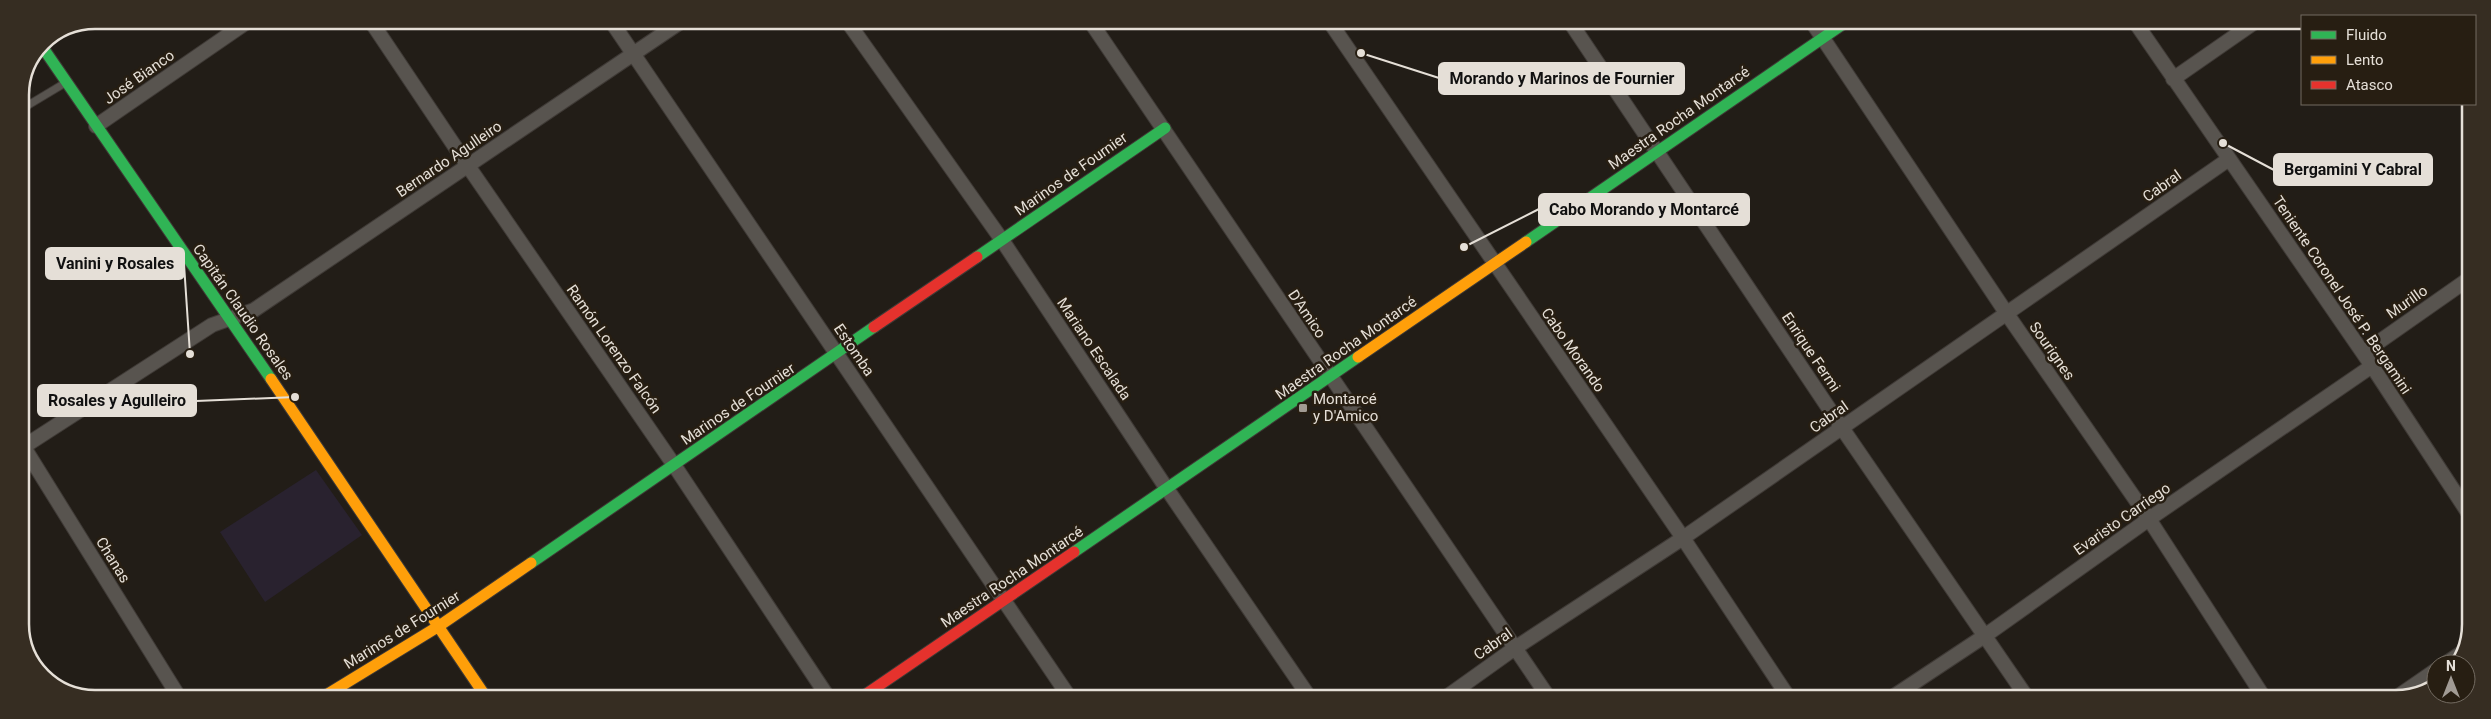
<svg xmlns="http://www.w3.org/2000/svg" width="2491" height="719" viewBox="0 0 2491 719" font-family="Roboto,sans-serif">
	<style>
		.industrial { fill: #29222f }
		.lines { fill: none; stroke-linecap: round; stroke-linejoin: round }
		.lane-casing { stroke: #3f3a36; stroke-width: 9 }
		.street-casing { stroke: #3f3a36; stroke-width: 16 }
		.fast-casing { stroke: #3f3a36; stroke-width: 13 }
		.slow-casing { stroke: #3f3a36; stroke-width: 13 }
		.jam-casing { stroke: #3f3a36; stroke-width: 13 }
		.lane { stroke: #58544f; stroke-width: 7 }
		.street { stroke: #58544f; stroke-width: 14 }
		.fast { stroke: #30b455; stroke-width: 11 }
		.slow { stroke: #ff9f0a; stroke-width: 11 }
		.jam { stroke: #e5322d; stroke-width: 11 }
		.poi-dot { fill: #a19b94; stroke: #271e12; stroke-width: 2 }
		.labels { text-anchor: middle; stroke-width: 5; stroke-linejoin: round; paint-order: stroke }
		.street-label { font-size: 15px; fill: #e5dfd7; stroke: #271e12 }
		.poi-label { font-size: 15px; fill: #e5dfd7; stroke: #271e12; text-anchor: start }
		.rim { fill: none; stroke: #e5dfd7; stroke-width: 2.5 }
		.leader { fill: none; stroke: #e5dfd7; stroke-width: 2 }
		.callout-dot { fill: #e5dfd7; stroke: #271e12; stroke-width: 2 }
		.callout { fill: #e5dfd7; stroke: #e5dfd7; stroke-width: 2 }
		.callout-label { font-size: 16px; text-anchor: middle; font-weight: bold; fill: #111 }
	</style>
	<rect width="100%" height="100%" fill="#221d17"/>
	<path class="industrial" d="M316,470L362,535L265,602L220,532Z"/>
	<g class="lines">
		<g class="lane-casing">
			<path id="lane" d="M20,110L65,83"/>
		</g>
		<g class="street-casing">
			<path id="street" d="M370,20L468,166L674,465L828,697
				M611,21L1070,698
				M847,21L1002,240L1167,489L1310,698
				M1090,21L1549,698
				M1329,21L1683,538L1789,698
				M1570,22L1842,428L2028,699
				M1812,22L2007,314L2149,519L2265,699
				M2135,22L2372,366L2469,514
				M2173,79L2255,22
				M96,126L250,20
				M2363,353L2470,278
				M20,441L179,697
				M20,449L212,325L254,310L682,21
				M2445,664L2463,652
				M1445,698L1515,648L1683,538L2229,159
				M1891,698L1986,635L2149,519L2372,366
				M2394,699L2436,670"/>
		</g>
		<g class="fast-casing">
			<path id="fast" d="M41,45L271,379
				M1526,242L1846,22
				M977,257L1165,128
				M1074,552L1358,357
				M531,563L874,327"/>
		</g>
		<g class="slow-casing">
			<path id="slow" d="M1358,357L1526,242
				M271,379L486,697
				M323,697L439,626L531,563"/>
		</g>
		<g class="jam-casing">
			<path id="jam" d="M874,327L977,257
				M862,697L1074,552"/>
		</g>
		<use href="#lane" class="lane"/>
		<use href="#street" class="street"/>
		<use href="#fast" class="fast"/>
		<use href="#slow" class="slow"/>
		<use href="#jam" class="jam"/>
	</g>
	<rect class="poi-dot" x="1298" y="403" width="10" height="10" rx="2.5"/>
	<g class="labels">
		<g class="street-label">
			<text transform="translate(139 77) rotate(-35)" y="5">José Bianco</text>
			<text transform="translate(1679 118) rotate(-35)" y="5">Maestra Rocha Montarcé</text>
			<text transform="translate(449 159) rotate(-34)" y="5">Bernardo Agulleiro</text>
			<text transform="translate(1071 174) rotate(-35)" y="5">Marinos de Fournier</text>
			<text transform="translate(2162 186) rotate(-35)" y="5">Cabral</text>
			<text transform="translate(2342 295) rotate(56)" y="5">Teniente Coronel José P. Bergamini</text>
			<text transform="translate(2407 302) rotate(-35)" y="5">Murillo</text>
			<text transform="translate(243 312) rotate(55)" y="5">Capitán Claudio Rosales</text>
			<text transform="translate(1307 314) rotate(56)" y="5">D'Amico</text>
			<text transform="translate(1346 348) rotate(-35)" y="5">Maestra Rocha Montarcé</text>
			<text transform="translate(614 349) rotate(55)" y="5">Ramón Lorenzo Falcón</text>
			<text transform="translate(1094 349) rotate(56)" y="5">Mariano Escalada</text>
			<text transform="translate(854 350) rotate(56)" y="5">Estomba</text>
			<text transform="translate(1573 350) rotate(55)" y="5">Cabo Morando</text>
			<text transform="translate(2052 351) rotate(55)" y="5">Sourignes</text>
			<text transform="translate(1811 352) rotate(56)" y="5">Enrique Fermi</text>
			<text transform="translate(738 404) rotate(-34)" y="5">Marinos de Fournier</text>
			<text transform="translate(1829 417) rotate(-35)" y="5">Cabral</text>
			<text transform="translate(2122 519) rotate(-35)" y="5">Evaristo Carriego</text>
			<text transform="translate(113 560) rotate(58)" y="5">Chanas</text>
			<text transform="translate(1012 577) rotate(-34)" y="5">Maestra Rocha Montarcé</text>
			<text transform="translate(402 630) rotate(-32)" y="5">Marinos de Fournier</text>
			<text transform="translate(1493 644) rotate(-35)" y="5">Cabral</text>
		</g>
		<g class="poi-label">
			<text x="1313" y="404">Montarcé<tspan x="1313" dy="17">y D'Amico</tspan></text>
		</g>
	</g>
	<path d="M0 0H2491V719H0ZM95 29H2396A66 66 0 0 1 2462 95V624A66 66 0 0 1 2396 690H95A66 66 0 0 1 29 624V95A66 66 0 0 1 95 29Z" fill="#362d22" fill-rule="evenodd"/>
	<path class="rim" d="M95 29H2396A66 66 0 0 1 2462 95V624A66 66 0 0 1 2396 690H95A66 66 0 0 1 29 624V95A66 66 0 0 1 95 29Z"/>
	<path class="leader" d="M1361 53L1439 78M2223 143L2274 170M1464 247L1539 209M190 354L184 264M295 397L196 401"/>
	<g class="callout-dot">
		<circle cx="1361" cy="53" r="5"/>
		<circle cx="2223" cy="143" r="5"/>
		<circle cx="1464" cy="247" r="5"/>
		<circle cx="190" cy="354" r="5"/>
		<circle cx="295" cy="397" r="5"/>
	</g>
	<g class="callout">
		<rect x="1439" y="63" width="245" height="31" rx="5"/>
		<rect x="2274" y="154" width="158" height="31" rx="5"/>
		<rect x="1539" y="194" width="210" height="31" rx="5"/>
		<rect x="46" y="248" width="138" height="31" rx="5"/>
		<rect x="38" y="385" width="158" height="31" rx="5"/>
	</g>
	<g class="callout-label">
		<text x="1562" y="84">Morando y Marinos de Fournier</text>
		<text x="2353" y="175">Bergamini Y Cabral</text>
		<text x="1644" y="215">Cabo Morando y Montarcé</text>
		<text x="115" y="269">Vanini y Rosales</text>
		<text x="117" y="406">Rosales y Agulleiro</text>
	</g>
	<rect x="2301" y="15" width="175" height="90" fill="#271e12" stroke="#736b61"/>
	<rect x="2311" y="31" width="25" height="8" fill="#30b455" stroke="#736b61"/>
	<text x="2346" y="40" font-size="15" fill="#e5dfd7">Fluido</text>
	<rect x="2311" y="56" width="25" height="8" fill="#ff9f0a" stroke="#736b61"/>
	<text x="2346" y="65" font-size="15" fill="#e5dfd7">Lento</text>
	<rect x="2311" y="81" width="25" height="8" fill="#e5322d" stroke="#736b61"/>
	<text x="2346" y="90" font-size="15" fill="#e5dfd7">Atasco</text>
	<g transform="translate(2451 679)"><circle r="24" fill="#271e12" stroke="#736b61"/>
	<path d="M0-4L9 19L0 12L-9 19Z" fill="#a19b94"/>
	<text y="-8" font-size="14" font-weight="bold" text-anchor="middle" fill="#e5dfd7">N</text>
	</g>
</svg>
